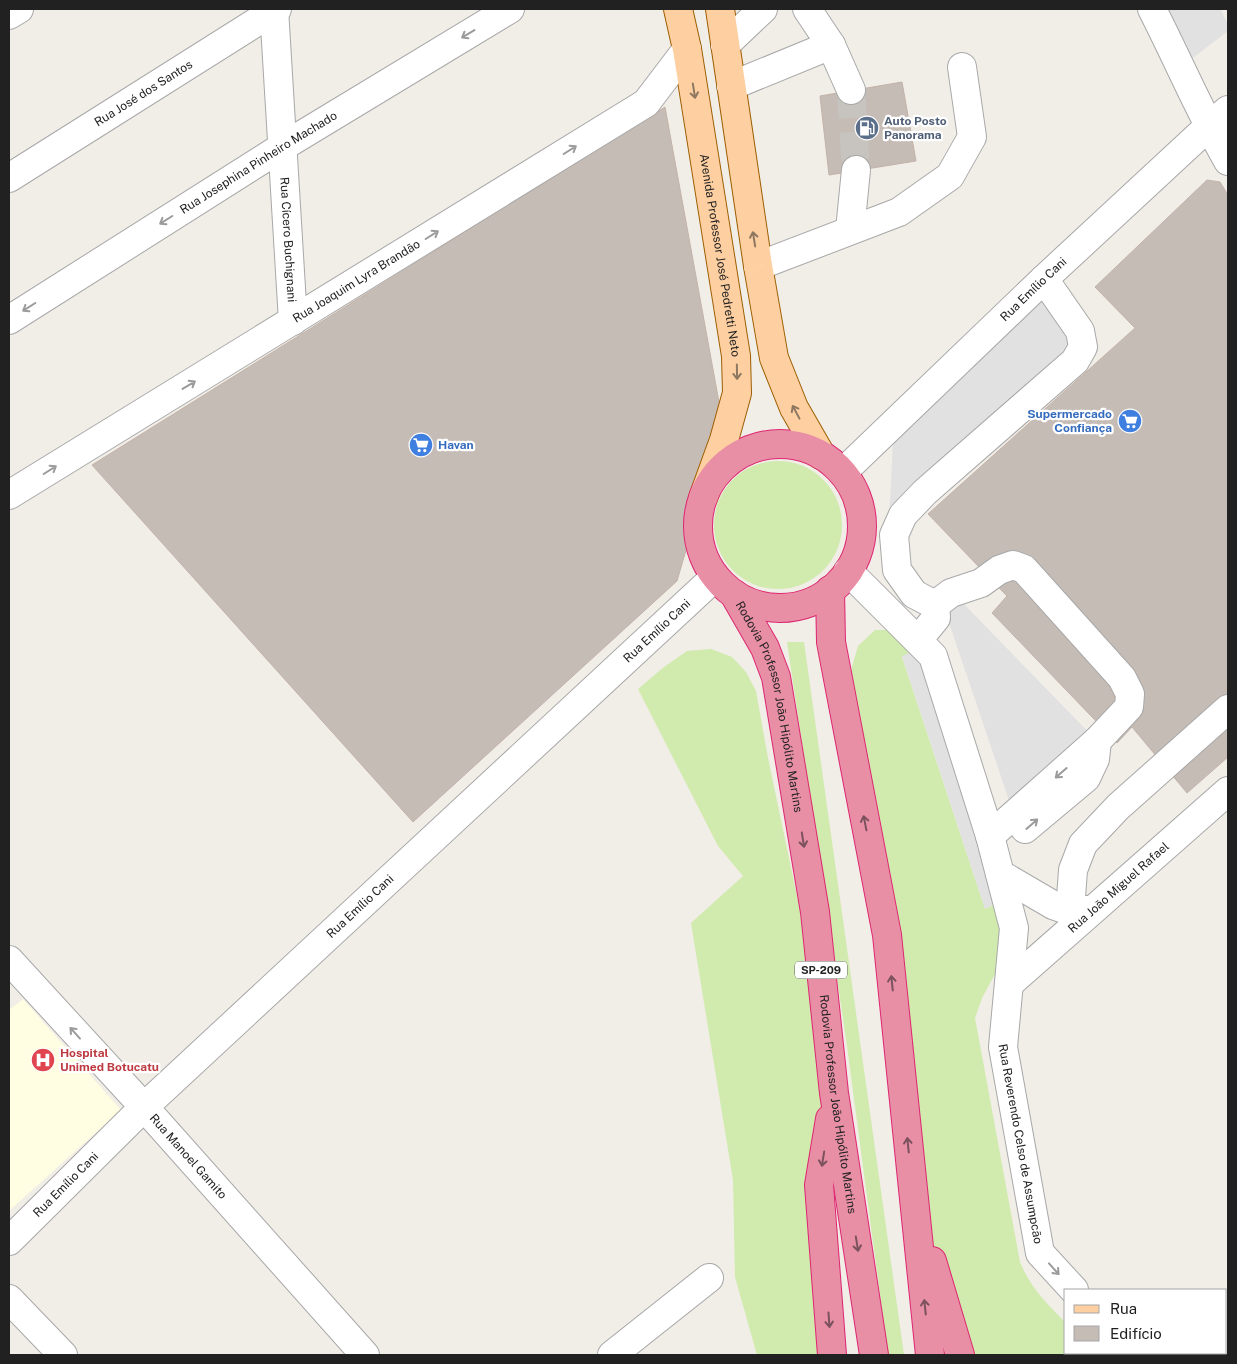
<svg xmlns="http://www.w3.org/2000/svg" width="1237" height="1364" viewBox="0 0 1237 1364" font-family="'Public Sans',sans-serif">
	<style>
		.education { fill: #fffde2 }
		.grass { fill: #d0ebad }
		.parking { fill: #e1e1e1 }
		.building { fill: #c6bcb6; stroke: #c3b3a9 }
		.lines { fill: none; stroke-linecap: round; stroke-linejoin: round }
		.minor-tunnel { stroke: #c7c4bf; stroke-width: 28; stroke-dasharray: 28 14; stroke-linecap: butt }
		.minor-casing { stroke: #a8a8a8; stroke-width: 30 }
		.major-casing { stroke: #9d5e00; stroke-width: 30 }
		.highway-casing { stroke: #dd2671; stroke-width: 30 }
		.minor { stroke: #fff; stroke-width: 28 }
		.major { stroke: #fdcfa1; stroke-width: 28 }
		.highway { stroke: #e88fa6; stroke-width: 28 }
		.oneway { stroke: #9b9b9b }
		.oneway2 { stroke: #8f7861 }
		.oneway3 { stroke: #7b525d }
		.labels { text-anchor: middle; stroke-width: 4.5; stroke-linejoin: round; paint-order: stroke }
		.shield { fill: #fff; stroke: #646464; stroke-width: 1 }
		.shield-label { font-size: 11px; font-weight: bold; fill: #212121 }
		.street-label { font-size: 12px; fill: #212121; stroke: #fff }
		.service-label { font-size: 12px; font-weight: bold; fill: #4e5e75; stroke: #fff; text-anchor: start }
		.shop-label { font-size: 12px; font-weight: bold; fill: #366cbe; stroke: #fff; text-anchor: end }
		.health-label { font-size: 12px; font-weight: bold; fill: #be3a42; stroke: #fff; text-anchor: start }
	</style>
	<rect width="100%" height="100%" fill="#f1ede7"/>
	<path class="education" d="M23,999L121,1110L9,1211V1010Z"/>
	<path class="grass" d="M714 525a64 64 0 1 1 128 0a64 64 0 1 1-128 0Z
		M875,630H896L916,650L902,657L985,909L1001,901V963L982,998L975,1018L1020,1262C1030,1287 1047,1304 1066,1323V1353H1095L1097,1355H949L907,1142L850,674L858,646Z
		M787,642H804L904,1355H888L847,1046Z
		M711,649L732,657L746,672L756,691L768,758L802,920L828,1120L837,1355H757L735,1277L733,1180L691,923L743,876L718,846L638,689L664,667L687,651Z"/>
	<path class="parking" d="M1152,9H1220L1228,24V31L1181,67Z
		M1047,294L1072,340L1066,359L889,521L893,443Z
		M959,599L1097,741L1014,815L943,605Z
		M916,650L1001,901L985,909L902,656Z"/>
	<path class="building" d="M902,82L916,161L829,175L820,96Z
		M665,107L723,424L677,581L413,822L92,465Z
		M1207,180L1220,182L1228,195V757L1187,793L1132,727L1117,743L992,613L1007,596L928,514L1135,328L1095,287Z"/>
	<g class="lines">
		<path class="minor-tunnel" d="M851,90L856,170"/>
		<g class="minor-casing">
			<g id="minor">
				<path id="s1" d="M274,9L293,321"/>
				<path d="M807,9L831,45L851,90"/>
				<path d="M1152,9C1178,60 1200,112 1228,161"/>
				<path d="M9,15L19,9"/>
				<path d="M725,45L763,9"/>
				<path d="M731,86L831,45"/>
				<path id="s2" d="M9,178L277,9"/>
				<path d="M850,230L856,170"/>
				<path d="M758,266L899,212L950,176L972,137L962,67"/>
				<path id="s3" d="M9,320L282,147L510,9"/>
				<path id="s4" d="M843,472L1044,279L1208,127L1228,110"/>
				<path id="s5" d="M9,495L646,103L687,49"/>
				<path id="s6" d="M848,571L933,656L990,836L1014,928L1003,1047L1040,1253L1074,1290"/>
				<path d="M935,605L951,593L981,583L999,570L1013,565L1024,569L1122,678L1130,694L1129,707L1097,741L990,836"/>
				<path d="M918,640L936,618L935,605L914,594L897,570L894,535L903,515L925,492L1075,361L1083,347L1080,331L1044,279"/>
				<path d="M1025,829L1086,778L1095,759L1097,741"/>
				<path d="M1000,874L1053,905L1070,911L1088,910"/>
				<path d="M1070,911L1073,870L1083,844L1118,807L1228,709"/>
				<path id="s7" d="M9,960L144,1107L365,1355"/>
				<path id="s8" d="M1009,984L1228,791"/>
				<path id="s9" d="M9,1241L144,1107L715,577"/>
				<path d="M9,1299L63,1355"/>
				<path d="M1131,1353L1133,1355"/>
				<path d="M612,1355L709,1278"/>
			</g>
		</g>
		<g class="major-casing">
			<g id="major">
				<path id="s10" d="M678,9L687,49L736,356L737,393L724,440L703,498"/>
				<path d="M720,9L758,266L774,358L794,408L821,455"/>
			</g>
		</g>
		<g class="highway-casing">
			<g id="highway">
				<circle cx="780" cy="526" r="82"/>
				<path d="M830,590L831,642L887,935L930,1355"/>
				<path id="s11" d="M734,594L765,648L776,677L815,912L834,1093L874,1355"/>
				<path d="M830,1119L819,1185L832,1355"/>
				<path d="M932,1261L960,1355"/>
			</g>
		</g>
		<use href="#minor" class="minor"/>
		<use href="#major" class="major"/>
		<use href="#highway" class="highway"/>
	</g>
	<defs><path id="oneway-shaft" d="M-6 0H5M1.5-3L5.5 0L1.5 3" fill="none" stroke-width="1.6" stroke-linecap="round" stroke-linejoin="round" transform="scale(1.25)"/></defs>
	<g class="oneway">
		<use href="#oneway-shaft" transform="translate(468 34) rotate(149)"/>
		<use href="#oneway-shaft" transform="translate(570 150) rotate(-32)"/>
		<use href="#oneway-shaft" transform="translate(166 220) rotate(148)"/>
		<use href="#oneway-shaft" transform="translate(432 235) rotate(-32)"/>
		<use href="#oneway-shaft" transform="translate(29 307) rotate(148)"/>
		<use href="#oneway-shaft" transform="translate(189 385) rotate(-31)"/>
		<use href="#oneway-shaft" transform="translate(50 470) rotate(-32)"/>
		<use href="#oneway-shaft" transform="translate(1061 773) rotate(139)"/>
		<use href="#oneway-shaft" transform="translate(1032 824) rotate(-41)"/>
		<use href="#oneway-shaft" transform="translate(75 1033) rotate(-132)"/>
		<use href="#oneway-shaft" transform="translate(1054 1269) rotate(48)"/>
	</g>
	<g class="oneway2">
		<use href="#oneway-shaft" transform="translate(694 91) rotate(81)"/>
		<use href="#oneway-shaft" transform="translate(754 239) rotate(-99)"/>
		<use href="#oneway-shaft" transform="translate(737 372) rotate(89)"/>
		<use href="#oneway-shaft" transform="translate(796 412) rotate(-118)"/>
	</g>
	<g class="oneway3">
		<use href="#oneway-shaft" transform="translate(865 823) rotate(-101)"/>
		<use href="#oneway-shaft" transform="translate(803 840) rotate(81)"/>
		<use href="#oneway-shaft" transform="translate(892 983) rotate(-96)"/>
		<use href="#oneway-shaft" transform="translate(908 1145) rotate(-96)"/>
		<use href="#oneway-shaft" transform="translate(823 1159) rotate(99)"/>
		<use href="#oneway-shaft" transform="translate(857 1244) rotate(81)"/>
		<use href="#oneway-shaft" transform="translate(925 1307) rotate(-96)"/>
		<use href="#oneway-shaft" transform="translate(829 1320) rotate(86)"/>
	</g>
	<defs>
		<g id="fuel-disc" transform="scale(1.25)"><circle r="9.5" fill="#5c6f8a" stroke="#fff"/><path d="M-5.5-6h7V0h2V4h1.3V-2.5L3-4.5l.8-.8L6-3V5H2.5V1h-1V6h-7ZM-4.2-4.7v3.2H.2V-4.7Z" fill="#fff"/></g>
		<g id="supermarket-disc" transform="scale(1.25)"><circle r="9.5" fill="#3f7fe0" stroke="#fff"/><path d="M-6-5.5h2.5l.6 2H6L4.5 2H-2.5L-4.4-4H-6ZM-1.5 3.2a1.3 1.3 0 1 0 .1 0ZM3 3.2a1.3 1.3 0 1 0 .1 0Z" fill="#fff"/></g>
		<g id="hospital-disc" transform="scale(1.25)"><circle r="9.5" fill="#e0444e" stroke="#fff"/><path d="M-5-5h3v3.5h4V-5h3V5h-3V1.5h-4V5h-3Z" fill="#fff"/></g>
	</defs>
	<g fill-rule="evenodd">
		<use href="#fuel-disc" x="867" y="128"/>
		<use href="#supermarket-disc" x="1130" y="421"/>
		<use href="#supermarket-disc" x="421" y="445"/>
		<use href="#hospital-disc" x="43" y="1060"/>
	</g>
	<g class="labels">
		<rect class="shield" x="795" y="961.5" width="52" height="17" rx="4"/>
		<g class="shield-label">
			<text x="821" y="974">SP-209</text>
		</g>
		<g class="street-label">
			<text dy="4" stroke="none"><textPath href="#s2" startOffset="159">Rua José dos Santos</textPath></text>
			<text dy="4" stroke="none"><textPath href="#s3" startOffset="295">Rua Josephina Pinheiro Machado</textPath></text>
			<text dy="4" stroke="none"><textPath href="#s1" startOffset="231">Rua Cícero Buchignani</textPath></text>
			<text dy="4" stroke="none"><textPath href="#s10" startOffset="250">Avenida Professor José Pedretti Neto</textPath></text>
			<text dy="4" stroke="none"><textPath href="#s5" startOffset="408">Rua Joaquim Lyra Brandão</textPath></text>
			<text dy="4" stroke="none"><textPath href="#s4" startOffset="264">Rua Emílio Cani</textPath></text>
			<text dy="4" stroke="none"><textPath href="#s9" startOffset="890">Rua Emílio Cani</textPath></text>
			<text dy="4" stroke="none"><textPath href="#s11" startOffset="120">Rodovia Professor João Hipólito Martins</textPath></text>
			<text dy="4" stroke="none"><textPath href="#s8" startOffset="146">Rua João Miguel Rafael</textPath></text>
			<text dy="4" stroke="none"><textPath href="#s9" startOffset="485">Rua Emílio Cani</textPath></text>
			<text dy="4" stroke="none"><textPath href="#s11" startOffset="525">Rodovia Professor João Hipólito Martins</textPath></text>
			<text dy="4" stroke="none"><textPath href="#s6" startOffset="622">Rua Reverendo Celso de Assumpcão</textPath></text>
			<text dy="4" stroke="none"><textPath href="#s7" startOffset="266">Rua Manoel Gamito</textPath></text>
			<text dy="4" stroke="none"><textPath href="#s9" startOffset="80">Rua Emílio Cani</textPath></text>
		</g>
		<g class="service-label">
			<text x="884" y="125">Auto Posto<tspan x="884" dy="14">Panorama</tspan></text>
		</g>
		<g class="shop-label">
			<text x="1112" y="418">Supermercado<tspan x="1112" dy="14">Confiança</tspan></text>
			<text x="438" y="449" text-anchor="start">Havan</text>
		</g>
		<g class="health-label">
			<text x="60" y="1057">Hospital<tspan x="60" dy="14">Unimed Botucatu</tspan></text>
		</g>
	</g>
	<rect width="1237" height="1364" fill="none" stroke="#212121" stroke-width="20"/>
	<rect x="1064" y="1289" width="162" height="65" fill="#ffffff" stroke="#a6a6a6"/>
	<rect x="1074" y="1305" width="25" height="8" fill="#fdcfa1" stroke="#a6a6a6"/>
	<text x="1110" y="1314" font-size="15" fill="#212121">Rua</text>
	<rect x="1074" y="1326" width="25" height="15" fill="#c6bcb6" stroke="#a6a6a6"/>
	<text x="1110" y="1339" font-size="15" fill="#212121">Edifício</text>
</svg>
